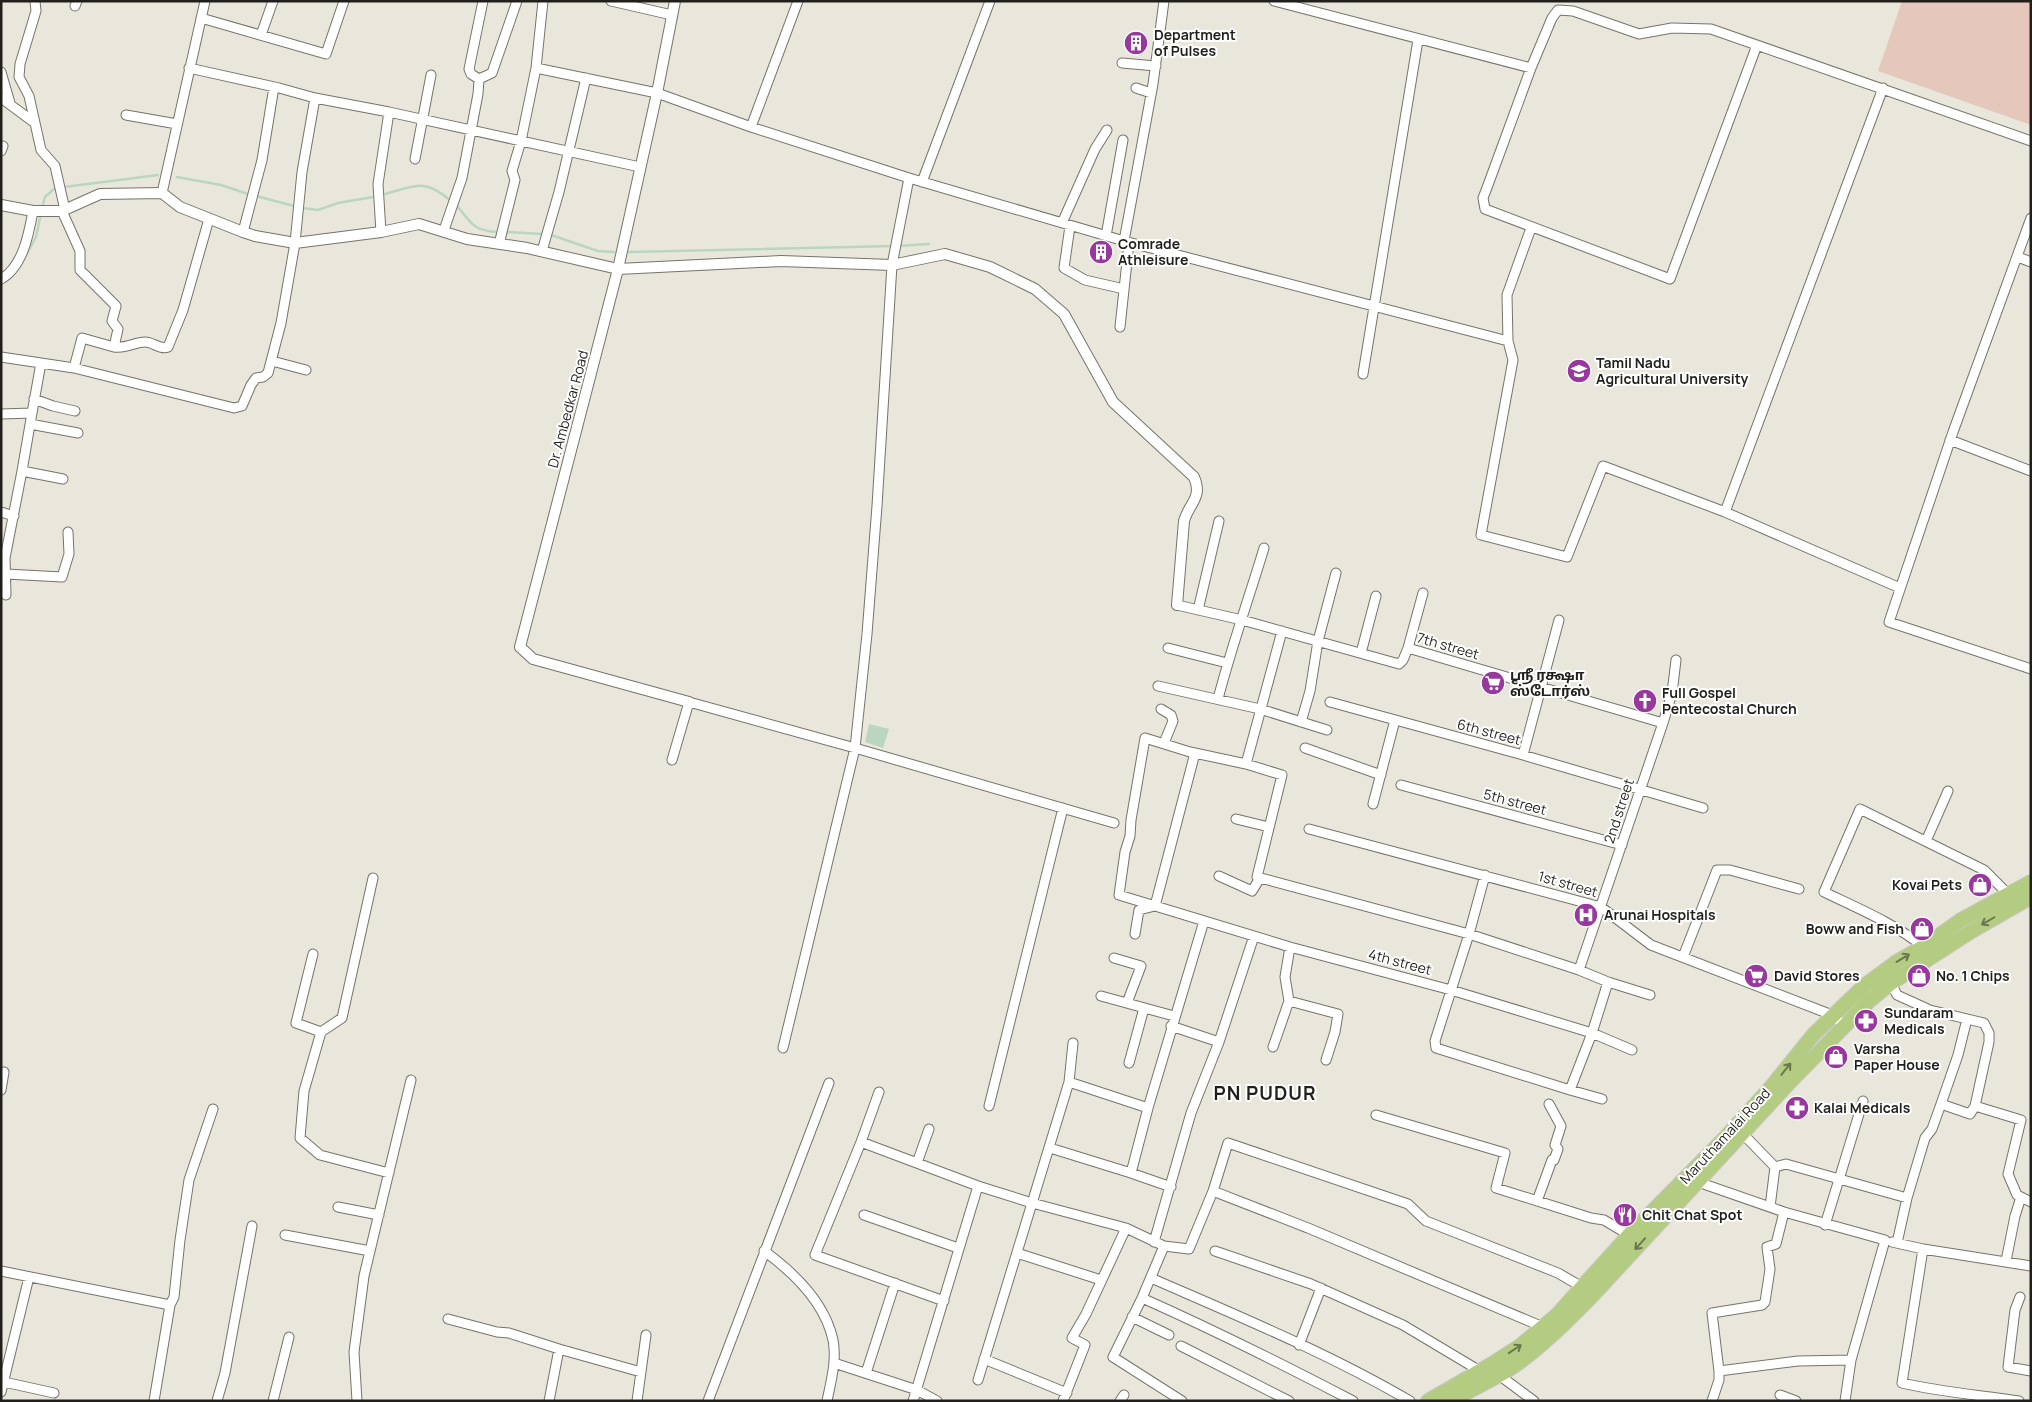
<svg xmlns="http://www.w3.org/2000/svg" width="2032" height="1402" viewBox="0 0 2032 1402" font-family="Manrope,'Noto Sans Tamil',sans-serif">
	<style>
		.green { fill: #e5c8bb }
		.water { fill: #bad6c1 }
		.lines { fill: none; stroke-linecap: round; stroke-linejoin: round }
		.stream { stroke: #bad6c1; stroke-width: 2.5 }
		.minor-casing { stroke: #767469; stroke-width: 11 }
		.tertiary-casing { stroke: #767469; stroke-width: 12 }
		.primary-casing { stroke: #c9c9c8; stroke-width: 16 }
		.minor { stroke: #fff; stroke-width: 9 }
		.tertiary { stroke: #fff; stroke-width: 10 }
		.primary { stroke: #b4cc81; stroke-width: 14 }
		.oneway { stroke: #6a764e }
		.labels { text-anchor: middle; stroke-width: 4; stroke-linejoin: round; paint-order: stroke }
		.poi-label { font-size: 14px; font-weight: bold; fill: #201f1b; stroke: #fff; text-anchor: start }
		.street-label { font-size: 14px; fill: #201f1b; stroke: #fff }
		.district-label { font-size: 19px; font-weight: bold; letter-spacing: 1px; fill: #201f1b; stroke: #fff }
	</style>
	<rect width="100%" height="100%" fill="#e9e7db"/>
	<path class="green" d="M1902,1H2031V125L1878,71Z"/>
	<path class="water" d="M869,724L889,729L883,748L865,742Z"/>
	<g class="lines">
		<path class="stream" d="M177,177L221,185L248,194
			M64,187L158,175
			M385,194C415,186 424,178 450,200
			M256,196L294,206
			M456,205C471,221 471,231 498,232
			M42,208L45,197L54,189
			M303,208L318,210L338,203L373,197
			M507,232L543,234
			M551,235L598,251L614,252
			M898,246L929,244
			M629,252L893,246
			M25,257L36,237L41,213"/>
		<g class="minor-casing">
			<path id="minor" d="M35,1L36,11L20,64L19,77L29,96L41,150L55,166L65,210
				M611,1L672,15
				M1274,1L1531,68
				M75,6L77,1
				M201,18L326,54L344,1
				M261,35L273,1
				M1757,45L1670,279L1485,209L1483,198L1488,185L1531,68L1552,18L1558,10L1573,11L1639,34L1672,28L1711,29L2031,141
				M1122,63L1156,66
				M536,68L657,93L751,127L909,178
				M1,72L10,103
				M479,79L492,73L517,1
				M1136,88L1151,93
				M1883,88L1725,512L1900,588
				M1,98L35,123
				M315,98L389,112L640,167
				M126,115L177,124
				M751,127L798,1
				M1,151L3,146
				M415,159L431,75
				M922,182L990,1
				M162,193L205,1
				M62,211L80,251V270L116,306L112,321L118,329L114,347L82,338L74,368
				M2031,218L1953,432L1889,622L2031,669
				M1062,223L1095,149L1107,130
				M1070,226L1064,268L1085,280L1124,289
				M1531,228L1507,295L1508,341L1513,360L1481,535L1567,557L1603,466L1725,512
				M444,230L462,178L478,94L479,79L471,74L469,69L483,1
				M243,232L262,160L274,87
				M381,232L378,184L389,112
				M1106,236L1123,140
				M1124,241L1508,341
				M499,244L515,180L512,171L521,141L536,68L543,1
				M542,251L559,192L586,78
				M2018,257L2031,262
				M1,279C23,267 29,233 33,211
				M1120,327L1129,243
				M114,347C126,349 135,342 145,342C153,342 160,350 168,347L183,310L209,219
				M1,357L74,368L234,408L242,406L251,385L256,378L263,377L268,373L281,323L295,243L302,172L315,98L279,88L189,68
				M272,361L306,370
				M1363,374L1418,40
				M34,399L53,406L75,411
				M32,413L22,471L63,479
				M1,414L32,413L41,363
				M30,424L78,433
				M1950,440L2031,471
				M1,512L14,516
				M6,574L62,577L69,554L68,532
				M6,595L5,558L22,471
				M1177,605L1242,620L1399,664L1403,660L1408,648L1663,723
				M1198,610L1219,521
				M1282,631L1246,764L1282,775L1257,877L1469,934L1579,970L1663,723L1672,693L1676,660
				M1168,648L1227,663
				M1408,648L1423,593
				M1361,653L1376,596
				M1158,686L1260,709L1327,730
				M1218,699C1231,648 1249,598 1264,548
				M1330,702L1523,755L1703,808
				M1161,709L1171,715L1173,721L1164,743
				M1301,722L1310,691L1318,641L1336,573
				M1305,748L1381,775
				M1523,755L1559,620
				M672,760L689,702L855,748L867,634L877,506L892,265L909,178L1124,241L1153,84L1164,1
				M1246,764L1190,752L1145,738L1131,820L1130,836L1125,852L1119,895L1290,947L1451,990L1592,1033L1608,982L1579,970
				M1401,785L1622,845
				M1373,804L1395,720
				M1236,819L1269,827
				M1309,829L1601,907L1651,945L1832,1015L1844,1025
				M1926,841L1948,791
				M1485,875L1469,934L1435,1041L1436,1048L1570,1090
				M1219,876L1252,891L1260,878
				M1135,934L1139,910L1155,906L1195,753
				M1923,947C1900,926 1853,906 1824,892L1860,809L1984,870L2008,894
				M313,954L296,1023L321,1032L342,1018L373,878
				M1683,957L1717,870H1730L1799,889
				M1114,958L1141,966L1127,1003
				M1608,982L1650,995
				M1891,983L1897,995L1930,1010L1984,1023L1989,1033V1042L1975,1106L1970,1114L1941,1104
				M1101,996L1174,1016
				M1289,1001L1338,1014L1335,1032L1326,1060
				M1171,1026L1219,1042
				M321,1032L304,1091L300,1138L320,1155L389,1173
				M1273,1047L1289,1001L1285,977L1290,947
				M783,1048L855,748L1114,823
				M1129,1063L1144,1008
				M1069,1082L1073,1043
				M1,1090L4,1072
				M1602,1099L1570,1090L1592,1033L1632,1050
				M989,1106L1063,808
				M1975,1106L2021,1120L2008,1174L2017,1195L2031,1202
				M1376,1115L1505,1153L1496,1188L1591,1218L1604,1220L1629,1235
				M1742,1133L1775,1167L1786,1164L1907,1198
				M861,1142L879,1092
				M1050,1148L1131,1173L1148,1108
				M917,1163L929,1129
				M1131,1173L1171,1187
				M1695,1181L1784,1212L1885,1240L1851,1360L1845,1401
				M1213,1191L1228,1143L1408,1204L1426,1221L1558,1273L1582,1287
				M1537,1201L1552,1160H1554L1558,1149L1555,1145L1561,1126L1549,1104
				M338,1207L379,1215
				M1770,1207L1775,1167
				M864,1215L958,1248
				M1825,1225L1863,1101
				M285,1235L370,1251
				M1154,1242L1191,1113L1219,1042L1254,936
				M1892,1242L1923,1249L2031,1266
				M1897,1243L1907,1198L1925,1138L1932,1129L1941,1104L1958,1055L1967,1019
				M1164,1246L1142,1298L1113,1357L1182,1401
				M1923,1249L1902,1383C1940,1392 1980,1395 2019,1401
				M764,1251C793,1272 825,1303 833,1340C837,1360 831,1381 827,1401
				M1215,1251L1311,1284L1403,1325L1480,1371
				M1017,1253L1101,1280
				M2006,1261L2015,1216L2021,1197
				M1,1271L170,1305
				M1151,1278C1238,1316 1328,1353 1410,1401
				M2020,1297L2015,1310L2008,1367L2031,1371
				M1142,1298C1214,1330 1284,1365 1353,1401
				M944,1301L815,1255L861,1142L978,1186
				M1132,1317L1169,1335
				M448,1319L497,1332L509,1333L559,1349L641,1372
				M1299,1345L1321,1288
				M1181,1346L1289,1401
				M984,1359L1067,1393
				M834,1363L917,1390L937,1401
				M1497,1371L1499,1375L1534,1401
				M1719,1371L1798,1361L1851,1360
				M866,1373L895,1283
				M978,1380L1069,1082L1148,1108L1204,921
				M4,1382L54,1393
				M1,1392L29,1277
				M1780,1395L1796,1401
				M154,1401L170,1305L174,1297L180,1240L189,1180L213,1109
				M217,1401L225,1373L252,1226
				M273,1401L289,1337
				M357,1401L354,1352L364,1276L411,1080
				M549,1401L559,1349
				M637,1401L646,1335
				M708,1401L829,1083
				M913,1401L978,1186L1032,1203L1126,1228L1164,1246L1189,1249L1213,1191L1308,1228L1543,1327
				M1063,1401L1085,1345L1072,1338L1086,1314L1126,1228
				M1120,1401L1124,1395
				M1712,1401L1719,1380V1371L1712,1313L1762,1305L1765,1302L1770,1269L1767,1247L1776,1244L1784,1212"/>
		</g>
		<g class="tertiary-casing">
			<path id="tertiary" d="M675,1L657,93L618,269L520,647L533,659L689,702
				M1,205L33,211H62L100,194L162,193L180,207L243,232L255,236L295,243L381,232L419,224L467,239L527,248L618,269L781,261L892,265L945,254L990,267L1035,289L1064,314L1113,402L1194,477C1203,498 1189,503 1184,521L1177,605"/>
		</g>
		<g class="primary-casing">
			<path id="primary" d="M1428,1401L1492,1364L1520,1346L1556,1316L1629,1235L1724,1139L1772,1086L1814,1034L1864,986L1898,961L1923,947L1961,920L2031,882
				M1450,1401C1471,1390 1492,1380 1511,1368C1541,1348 1567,1321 1592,1296L1788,1084L1869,1001L1891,983L1970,932L2031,897"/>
		</g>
		<use href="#minor" class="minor"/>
		<use href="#tertiary" class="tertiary"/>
		<use href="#primary" class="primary"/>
	</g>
	<defs><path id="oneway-shaft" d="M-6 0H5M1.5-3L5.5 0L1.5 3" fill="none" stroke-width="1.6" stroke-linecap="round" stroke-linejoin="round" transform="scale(1.25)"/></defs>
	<g class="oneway">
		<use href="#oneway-shaft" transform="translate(1988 921) rotate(150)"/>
		<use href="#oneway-shaft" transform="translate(1903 958) rotate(-31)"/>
		<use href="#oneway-shaft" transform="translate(1786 1069) rotate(-51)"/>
		<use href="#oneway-shaft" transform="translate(1640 1244) rotate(132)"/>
		<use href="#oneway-shaft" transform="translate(1515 1349) rotate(-34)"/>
	</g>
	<defs>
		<g id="building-disc" transform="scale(1.25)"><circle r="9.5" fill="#98379e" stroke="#fff"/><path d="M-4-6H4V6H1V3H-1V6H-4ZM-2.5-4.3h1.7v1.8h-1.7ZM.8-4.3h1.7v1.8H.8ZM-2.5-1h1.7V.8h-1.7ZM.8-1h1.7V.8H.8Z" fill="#fff"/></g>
		<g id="university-disc" transform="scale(1.25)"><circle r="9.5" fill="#98379e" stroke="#fff"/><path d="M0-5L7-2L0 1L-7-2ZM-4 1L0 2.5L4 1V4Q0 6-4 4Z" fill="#fff"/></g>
		<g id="supermarket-disc" transform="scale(1.25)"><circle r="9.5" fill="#98379e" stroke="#fff"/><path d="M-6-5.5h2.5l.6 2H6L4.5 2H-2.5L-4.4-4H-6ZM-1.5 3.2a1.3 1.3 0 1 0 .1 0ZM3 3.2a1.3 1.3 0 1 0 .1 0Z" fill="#fff"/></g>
		<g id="church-disc" transform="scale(1.25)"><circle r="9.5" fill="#98379e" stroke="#fff"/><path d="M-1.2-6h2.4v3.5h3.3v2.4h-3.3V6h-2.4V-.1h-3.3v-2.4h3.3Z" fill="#fff"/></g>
		<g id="shop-disc" transform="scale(1.25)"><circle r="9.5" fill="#98379e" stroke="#fff"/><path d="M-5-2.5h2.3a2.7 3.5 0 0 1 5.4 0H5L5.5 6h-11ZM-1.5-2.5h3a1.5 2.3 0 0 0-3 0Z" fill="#fff"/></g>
		<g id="hospital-disc" transform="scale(1.25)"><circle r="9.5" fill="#98379e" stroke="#fff"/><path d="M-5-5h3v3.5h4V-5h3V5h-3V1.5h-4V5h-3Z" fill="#fff"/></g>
		<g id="pharmacy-disc" transform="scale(1.25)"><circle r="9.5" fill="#98379e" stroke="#fff"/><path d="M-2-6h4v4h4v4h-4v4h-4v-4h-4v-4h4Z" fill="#fff"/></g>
		<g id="restaurant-disc" transform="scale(1.25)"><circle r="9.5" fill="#98379e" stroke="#fff"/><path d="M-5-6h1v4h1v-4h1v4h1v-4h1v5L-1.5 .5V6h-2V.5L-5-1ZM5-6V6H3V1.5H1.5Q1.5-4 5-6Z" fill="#fff"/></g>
	</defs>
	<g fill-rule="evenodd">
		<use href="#building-disc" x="1136" y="43"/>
		<use href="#building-disc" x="1101" y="252"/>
		<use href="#university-disc" x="1579" y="371"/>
		<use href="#supermarket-disc" x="1493" y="683"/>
		<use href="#church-disc" x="1645" y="701"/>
		<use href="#shop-disc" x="1980" y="885"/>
		<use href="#hospital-disc" x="1586" y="915"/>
		<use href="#shop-disc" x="1922" y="929"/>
		<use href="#supermarket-disc" x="1756" y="976"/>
		<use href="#shop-disc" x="1919" y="976"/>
		<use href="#pharmacy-disc" x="1866" y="1021"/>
		<use href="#shop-disc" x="1836" y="1057"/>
		<use href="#pharmacy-disc" x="1797" y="1108"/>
		<use href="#restaurant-disc" x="1625" y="1215"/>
	</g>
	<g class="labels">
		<g class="poi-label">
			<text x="1154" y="40">Department<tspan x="1154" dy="16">of Pulses</tspan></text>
			<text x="1118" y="249">Comrade<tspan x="1118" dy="16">Athleisure</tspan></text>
			<text x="1596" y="368">Tamil Nadu<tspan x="1596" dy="16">Agricultural University</tspan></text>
			<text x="1510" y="680">ஶ்ரீ ரக்ஷா<tspan x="1510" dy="16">ஸ்டோர்ஸ்</tspan></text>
			<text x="1662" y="698">Full Gospel<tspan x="1662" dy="16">Pentecostal Church</tspan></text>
			<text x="1962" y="890" text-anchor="end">Kovai Pets</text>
			<text x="1604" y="920">Arunai Hospitals</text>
			<text x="1904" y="934" text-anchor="end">Boww and Fish</text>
			<text x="1774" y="981">David Stores</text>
			<text x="1936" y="981">No. 1 Chips</text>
			<text x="1884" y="1018">Sundaram<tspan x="1884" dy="16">Medicals</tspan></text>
			<text x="1854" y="1054">Varsha<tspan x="1854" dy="16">Paper House</tspan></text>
			<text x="1814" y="1113">Kalai Medicals</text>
			<text x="1642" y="1220">Chit Chat Spot</text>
		</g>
		<g class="street-label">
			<text transform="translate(568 409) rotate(-75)" y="5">Dr. Ambedkar Road</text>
			<text transform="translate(1448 646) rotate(16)" y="5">7th street</text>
			<text transform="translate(1489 732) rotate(15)" y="5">6th street</text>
			<text transform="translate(1515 802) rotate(15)" y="5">5th street</text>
			<text transform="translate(1619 811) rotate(-72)" y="5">2nd street</text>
			<text transform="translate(1568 884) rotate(16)" y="5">1st street</text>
			<text transform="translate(1400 962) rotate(15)" y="5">4th street</text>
			<text transform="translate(1725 1136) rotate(-47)" y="5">Maruthamalai Road</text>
		</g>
		<g class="district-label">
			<text x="1265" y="1100">PN PUDUR</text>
		</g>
	</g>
	<rect width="2032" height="1402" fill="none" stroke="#201f1b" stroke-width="5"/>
</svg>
